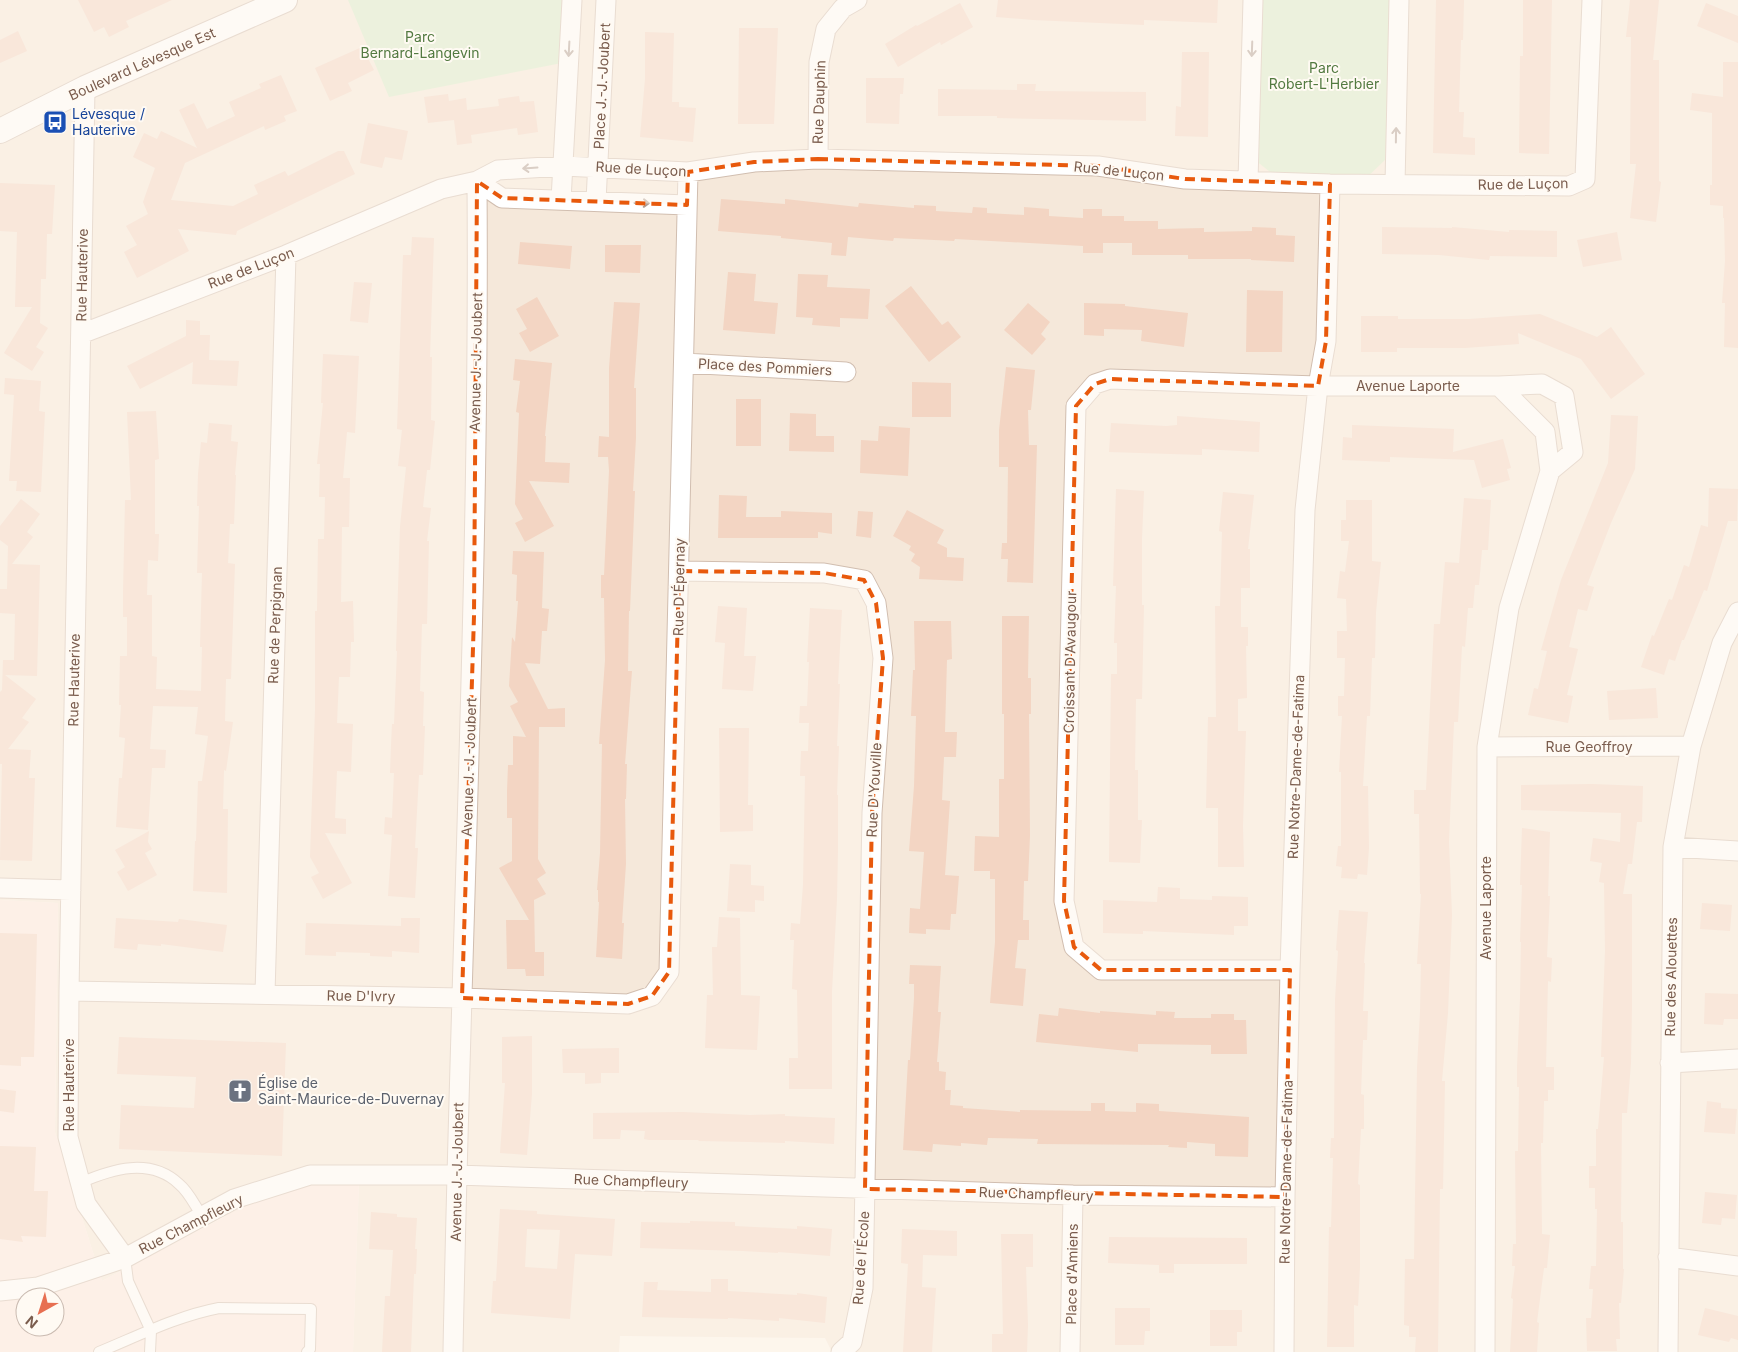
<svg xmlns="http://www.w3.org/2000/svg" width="1738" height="1352" viewBox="0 0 1738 1352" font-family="Inter,sans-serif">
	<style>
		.residential { fill: #f5e8da }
		.commercial { fill: #fde8e0; fill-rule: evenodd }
		.green { fill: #d8ecc9 }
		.building { fill: #f3d5c3; fill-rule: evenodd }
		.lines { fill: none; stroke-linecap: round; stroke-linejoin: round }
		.service-casing { stroke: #d1beb0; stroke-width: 12 }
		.minor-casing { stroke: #d1beb0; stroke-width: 21 }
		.tertiary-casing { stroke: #d1beb0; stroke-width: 26 }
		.service { stroke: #fff; stroke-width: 10 }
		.minor { stroke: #fff; stroke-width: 19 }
		.tertiary { stroke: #fff; stroke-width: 24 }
		.oneway { stroke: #af9d94 }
		.marked { fill: none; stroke: #e8590c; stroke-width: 4; stroke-dasharray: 10 6; stroke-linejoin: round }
		.labels { text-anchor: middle; stroke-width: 4; stroke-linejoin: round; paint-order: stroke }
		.park-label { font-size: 14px; fill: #537a41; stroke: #fffaf3 }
		.street-label { font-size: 14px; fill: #7a5c4d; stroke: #fffaf3 }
		.transit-label { font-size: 14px; fill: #164399; stroke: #fffaf3; text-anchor: start }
		.worship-label { font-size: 14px; fill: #5b616d; stroke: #fffaf3; text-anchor: start }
	</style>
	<rect width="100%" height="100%" fill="#fdf6ec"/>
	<path class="residential" d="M0,0H1738V1352H832L825,1338L620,1336L619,1352H353L359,1181L222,1217L102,1281L55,1132L58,903L0,900Z"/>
	<path class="commercial" d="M0,900L58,903L55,1132L102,1281L262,1197L302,1185L359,1180L353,1352H0ZM25,1297H55V1327H25Z"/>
	<path class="green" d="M348,0H567L562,63L389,97Z
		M1260,0H1394L1385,160L1362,182L1274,175L1255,160Z"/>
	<path class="building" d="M78,0H172L126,21L129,27L109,37L104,27L94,32Z
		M998,0H1218L1217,23L1144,20V25L1033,20L996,17Z
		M1436,0H1464L1463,40H1461L1459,112H1464L1463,137L1475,138V155L1433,153Z
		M1523,0H1552L1549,154L1519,153L1520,56H1523Z
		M1630,0H1659L1653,60H1659V181L1661,182L1656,222L1630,218L1636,164H1630L1631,37H1626Z
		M960,3L973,27L941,45L940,42L898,67L885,44L916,25L917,26Z
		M1706,3L1738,16V43L1697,26Z
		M739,28H778L774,124H738Z
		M18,31L27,51L0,63V40Z
		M645,32L674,33L672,102H679V107L696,108L693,142L640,137L645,79Z
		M362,47L374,70L348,83L352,91L330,101L315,68Z
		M1182,52H1209L1208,137L1175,136L1176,106L1181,107Z
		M1723,62H1738V348L1724,347L1725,303H1722L1725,261L1724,218H1723V206L1710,205V185H1712V113L1690,110L1692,93L1723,97Z
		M281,75L297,111L284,116L286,121L265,130L264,126L185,163L171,200L233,206L258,194L254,185L285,171L288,176L338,151H344L355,174L237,231L236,235L178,229L189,251L137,278L124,252L137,245L126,226L148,214L143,202L155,168L133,157L144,133L157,139L161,131L197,148L179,110L194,103L207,129L235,116L229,102L261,88L259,84Z
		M866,78H904L903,94H900L899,124L866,123Z
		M1017,84H1036L1035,91L1146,92V121L997,118V116H938V89L1017,90Z
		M448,94L449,101L466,98L467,110L499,106L498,99L519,96L520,102L534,101L538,132L518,135L517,128L471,135L472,143L457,145L454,120L428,123L424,97Z
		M368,123L408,131L402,160L385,157L382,168L360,163Z
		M0,183L55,185L52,234H47L46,279H41L40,323L48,328L36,347L44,352L32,371L4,353L32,307H15L17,232L0,231Z
		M721,199L785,204V199L858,207L859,203L914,208V205L936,206V211L972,213L973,207L987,208V213L1024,215V207L1049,209V216L1083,218V209H1102V216H1124V221H1158V229L1204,228V232L1252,231V227L1276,228V235L1295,236L1294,262L1251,260V259H1188V255H1132V243H1103V253H1083V246L955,239L954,241L894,238L893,241L848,237L846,256L831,255L832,243L781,238V236L718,231Z
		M1382,227L1452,228V227L1509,232V230L1557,231V257L1490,256L1489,260L1439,255L1382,254Z
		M1617,232L1622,260L1583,267L1577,240Z
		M412,237L434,238L430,357H432L431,420L435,421L430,470H427L423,507L431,508L427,541H429L427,624H422L420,691L424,692L423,726H425L423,775H419L415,848H418L415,898L388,896L392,835L384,834L385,817L392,818L394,773H390L391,745L392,724H394L397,651H396L400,527L406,467L398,466L402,430L397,429L403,255H411Z
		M520,242L572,246L570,269L518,264Z
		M605,245H641L640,273L605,272Z
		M728,272L756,274L754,301L778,303L775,334L723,330Z
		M798,274L828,275L827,287L870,289L868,319L840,318V327L812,325L813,318L796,317Z
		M354,282L372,283L368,323L350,321Z
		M911,286L942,325L948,321L961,337L929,362L885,306Z
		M1247,290L1283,291L1282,352H1246Z
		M537,297L559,336L530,352L519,333L527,329L516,309Z
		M614,302L640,303L634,388H636V438L633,491H635L630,611H629L628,671H632L625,764H627L626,799H625L626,864L622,923H624L622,959L596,957L599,902H598V890H597L600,853L602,744H599L605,660L604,598H601V575H604L609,471L608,457H598L599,436L609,437V368Z
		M1028,303L1050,322L1041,334L1046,339L1032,355L1004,330Z
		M1084,303L1125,304V306L1188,313L1184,347L1141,341L1142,330L1104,329V336L1084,335Z
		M1540,314L1597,337L1611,327L1645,374L1611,399L1581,359L1518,333L1519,344L1465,348H1397V352H1361V316H1398V319H1469Z
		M186,320L200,321V335H210L209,360L239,361L237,386L192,384L193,362L140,389L127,366L186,336Z
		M323,354L359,356L355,433L347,432L343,478H350L349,527H342L341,602L353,601L354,642H351L350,677H339L337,723L353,724L351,772L337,771L335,818L346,819V834L325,833L352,883L323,899L311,877L319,873L310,857L315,710V611H317L318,539H324L325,497H319L320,464H317L323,403H321Z
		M515,359L552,363L545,436H546L545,462L570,463L569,483L529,481L554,526L525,542L515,523L523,519L515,504L519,413L516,412L520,381L513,380Z
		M1006,367L1035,370L1031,410H1028L1029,445H1037L1033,583L1007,582L1008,559H1001L1002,543H1007L1008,467H999V430Z
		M5,378L41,381L39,411L45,412L41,492L16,491L17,481H9L14,395L4,394Z
		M912,382L951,383V417H912Z
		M736,399H761V446H736Z
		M156,411L159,459L155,460V534H159L158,561L148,560L147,595H152V656L157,657L156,689L201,691L202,647H200L202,573H197L199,506H197L198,474L201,442L207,443L209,423L232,425L231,441L238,442L235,475H236L234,524H230L228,563L235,564L231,679H226L225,721L233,722L226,771L224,770L223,809H228L227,893L193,891L195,841H196L198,781H202L208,736L195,734L198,707L153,706L150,749L166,750L165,768H152L148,830L116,827L119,778H122L125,738L119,737L121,705H119L120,656H127V617H123V593L125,500H131L127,412Z
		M790,413L816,414V436H834V452L789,451Z
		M1611,415L1638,416L1635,469L1611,523L1587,585L1594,587L1587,611L1578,609L1569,647L1578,649L1567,695L1573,696L1568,723L1528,715L1534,688L1538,689L1547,651L1541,650L1561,580L1608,463Z
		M1177,416L1260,422L1259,452L1202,449V455L1109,452L1111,423L1166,426L1177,425Z
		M1352,425L1454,429L1453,452L1503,439L1511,468L1507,469L1510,480L1482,488L1474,460L1390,457V462L1342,460L1343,437L1352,438Z
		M879,426L910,428L908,476L860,473L861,440L878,441Z
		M1709,488L1738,489L1737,521H1728L1707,591L1704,590L1684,640H1682L1675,661L1669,659L1664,675L1641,667L1652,635L1654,636L1669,599L1672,600L1684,565L1689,567L1701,525L1708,527Z
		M1116,489L1144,491L1142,539V605H1144L1142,699H1136L1135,770H1138V820H1142L1140,863L1109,862L1111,674H1117V643H1114L1116,586H1113Z
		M1223,492L1254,495L1248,549H1250V588H1241V627H1248V646H1246L1247,698L1238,699V731H1246L1243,826L1244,867H1218V808H1206L1208,717H1216L1215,606H1220L1222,532L1219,531Z
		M719,495L747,496L746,517H781V511L832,513V534L818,532V538H718Z
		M1464,498L1491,500L1488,550H1482L1479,585H1475L1473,608H1468L1465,647L1462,646L1458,722H1454L1449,842L1452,915L1448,1013L1442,1081H1445L1443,1189H1440L1438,1352H1415L1416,1337H1409V1326L1404,1325L1405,1259H1414L1417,1068L1420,1012L1421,964H1417L1421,894H1420L1419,814H1414V790H1426L1434,624H1440L1445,562L1459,563Z
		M21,499L40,514L27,532L33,537L12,564L40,565L37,676L5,675L36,699L22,718L29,722L8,749L31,750L29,778H35L32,861L0,860L2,764H0V692L2,690L3,660H14L15,614L0,613V589H7L8,546L0,540V526Z
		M1346,500H1372V561L1381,562L1376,612L1375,658H1372L1370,716H1367L1363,786H1368L1369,848L1367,875L1358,874L1357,879L1341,878L1342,867L1336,866L1338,846H1341V772H1339L1342,716H1338V696H1344L1345,658H1337V631H1347L1346,599L1337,598L1340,571L1345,572L1349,541H1341V520H1346Z
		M907,510L944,530L937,543L947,548V557L964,558L963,581L919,579L920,567L911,561L915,554L909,550L911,546L893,536Z
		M858,511L873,512L871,538L856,536Z
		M513,551L544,552L542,608L549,609L547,631H542L540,664L525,663L548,709L565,708V727H539L538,859L546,873L537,879L546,894L534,900L535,952H544V976H526L525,969H507L506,920H529L499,868L512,861V818H507V791L508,765H513V736L526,737L510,706L518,702L509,686L512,637L515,642L518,601H516L517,575L512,574Z
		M718,606L747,608L744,656H756L753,691L722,689L725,643L715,642Z
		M810,608L842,610L838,684H840L837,746H839L837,795H838V850L837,899L832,991V1089H789V1058H798L797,990L792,989L794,940H790L791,923L800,924L803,885L805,776H800L801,751H808L809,723H799L800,706H807L809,662H807Z
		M1002,616H1029L1028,678H1031V714H1029L1030,836L1028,881H1024L1023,920H1029V940H1018L1015,968L1026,969L1023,1006L990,1003L995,942V879H990V871H974L975,836L999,837V779H1004V714H1002Z
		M914,621H951L952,659L947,660L945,732H957L956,757H944L942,800L950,801L945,875L959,876L956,914H951L950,930L926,929V934L909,933L910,908L920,909L924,852L909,851L914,786L916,716H911L913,670H915Z
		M1656,688L1658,718L1609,720L1607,691Z
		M719,728H749L748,805H753V831L720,832Z
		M1592,784L1643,786L1642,822H1637L1632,864H1628L1623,894H1632V1006L1631,1063L1627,1113H1622L1621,1222H1623V1269H1624L1621,1303H1619L1620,1339H1616L1617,1351H1587L1586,1318H1591L1593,1289H1589L1591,1266H1596L1597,1209H1595V1188H1589V1166H1596V1129H1598L1604,1057H1601L1605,951L1604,883L1599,882L1602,863L1590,861L1593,838L1620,842L1621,813L1521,810V785Z
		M1522,828L1550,832L1548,896H1550L1547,957L1552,958L1551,982L1548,981L1546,1067H1554V1090H1548V1101H1544L1543,1143H1541L1542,1234L1550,1235L1547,1268H1544L1537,1322L1539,1323L1537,1352H1510L1513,1299L1511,1298L1515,1266H1512L1513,1244H1516L1515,1151H1518L1519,1087H1517V1067L1520,999L1521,942H1520L1522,885H1520Z
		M149,831L148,842L152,849L145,853L157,875L128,891L117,872L125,867L115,850Z
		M730,864L751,865V885L764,886V901L755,900V912L727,911Z
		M1158,887L1180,888V899L1212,900V896L1248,897V926H1234V935L1143,931V934L1103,933V900L1157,902Z
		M1702,903L1732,905L1730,931L1700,929Z
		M1339,910L1368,912L1364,963H1365L1363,1011H1368L1367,1040H1363L1361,1094L1364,1095V1129H1361L1358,1184L1360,1185V1267L1358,1306L1354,1305V1347H1327L1329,1227H1331L1333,1158H1330L1331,1138H1334L1335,1000L1338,951L1336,950Z
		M719,917L740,918L741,995L760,996L757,1050L705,1048L707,995H713L712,947H717Z
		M116,918L178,922L179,919L227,925L223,952L161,944V946L138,944L137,950L114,948Z
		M401,918H420L419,953L392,951V957L370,956V953L336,952V956L305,955L306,923L401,926Z
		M0,933L37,934L34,1057H21V1066L0,1065Z
		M910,965L941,966L938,1012H941L937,1062H939V1071L946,1072L945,1090H951L950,1105L963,1106V1108L1020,1112V1110L1091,1111V1103H1105V1111L1136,1112V1103L1159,1104V1111L1249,1117L1248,1157L1215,1156V1144L1187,1142V1148L1168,1147L1169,1145L1037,1144L1038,1139L988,1138L987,1145L961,1143V1146L933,1144L932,1152L903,1150L908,1060H910L914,998V984H909Z
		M1705,993L1738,994V1019H1724L1723,1025L1704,1024Z
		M1059,1008L1100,1013V1011L1156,1015V1011L1175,1012L1174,1018H1211V1014H1234V1020H1246L1247,1054H1211V1045L1138,1044V1052L1036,1042L1039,1014L1058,1016Z
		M532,1036V1094L527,1155L500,1153L505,1083H502V1037Z
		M119,1037L286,1043L282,1156L119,1149L121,1105L194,1108L196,1077L117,1074Z
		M619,1048V1073H601V1083L585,1084V1073H563L562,1049Z
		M0,1089L16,1091L14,1113L0,1111Z
		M1707,1101L1721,1103V1108L1737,1109L1735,1134L1704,1132Z
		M683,1112L750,1115L785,1114V1116L835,1118L834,1144L785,1141V1143L750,1142L698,1141L699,1140H649L644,1139L645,1131L621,1130L620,1139H593V1113Z
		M0,1146L36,1147L34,1191H48L46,1237L21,1236L23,1242L0,1239Z
		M1705,1192L1737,1195L1735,1219L1722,1218L1721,1225L1702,1223Z
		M500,1209L537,1211V1214L615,1219L612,1256L575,1254L570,1319L491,1313L493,1281H496ZM527,1229L560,1230L557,1269L525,1267Z
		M371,1212L397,1214V1217L417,1218L415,1249H417L416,1274H414L411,1352H382L385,1296H390L393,1250L369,1249Z
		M690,1221L735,1222V1226L797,1229V1226L832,1229L830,1256L778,1252V1253L743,1251L640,1248L641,1222L690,1223Z
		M902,1229L957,1231V1256L923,1255L922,1287L936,1288L932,1352H903L908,1264L901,1263Z
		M1001,1234H1033V1267H1026L1028,1325L1027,1352H992V1334H1003Z
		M1109,1237L1247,1238V1264H1174V1273H1159V1265L1108,1263Z
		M711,1279H728V1291L797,1295V1293L827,1297L825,1323L779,1318V1321L728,1318V1319L642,1317L644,1282H658L657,1290L711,1292Z
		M1115,1308H1150V1331H1145L1144,1345H1115Z
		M1705,1308L1738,1316V1340L1731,1338L1729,1342L1698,1335Z
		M1210,1310H1242V1332H1237V1346H1210Z"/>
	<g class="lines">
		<g class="service-casing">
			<path id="service" d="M80,1183C112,1169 150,1157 179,1184C189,1192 195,1206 202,1216
				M125,1258L128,1281L151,1331L150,1352
				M99,1352C138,1336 177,1316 219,1308L311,1309L310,1349L307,1352"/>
		</g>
		<g class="minor-casing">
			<path id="minor" d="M85,88L69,991L68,1137L86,1204L125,1258
				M818,159L819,62L826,29L843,8L857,0
				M477,181L502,198L687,205
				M1248,181L1253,0
				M1395,184L1399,0
				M561,200L572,0
				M596,201L606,0
				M81,334L286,255L441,189L477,181L498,170L563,166L688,172L754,162L818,159L1098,166L1185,179L1330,184L1569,186L1585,179L1592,0
				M684,363L846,372
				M679,571L824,573L864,580L876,603L883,658L872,813L863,1288L852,1342L841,1352
				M1487,747L1691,746
				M1673,847L1738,851
				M0,888L71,890
				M1290,970H1101L1074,947L1064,901L1076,406L1095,384L1110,379L1318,386H1499L1542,384L1564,396L1573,452L1550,471
				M69,991L462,998L628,1004L652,996L669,972L688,172
				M265,994L286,255
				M1670,1063L1738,1059
				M1668,1257L1738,1266
				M0,1291L38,1287L125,1258L234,1199L310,1175H456L1073,1195L1285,1197
				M453,1352C460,962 480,572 477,181
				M1070,1352L1073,1195
				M1284,1352L1285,1197L1290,970L1305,510L1318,386L1326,341L1330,184
				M1485,1352L1487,747L1509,608L1550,471L1545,432L1499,386
				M1668,1352L1673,847L1691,746L1722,643L1738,612"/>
		</g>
		<g class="tertiary-casing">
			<path id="tertiary" d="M0,131L85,88L285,0"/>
		</g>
		<use href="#service" class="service"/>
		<use href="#minor" class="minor"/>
		<use href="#tertiary" class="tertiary"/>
	</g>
	<defs><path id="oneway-shaft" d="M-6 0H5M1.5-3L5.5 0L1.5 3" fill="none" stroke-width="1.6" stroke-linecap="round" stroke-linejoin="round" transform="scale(1.25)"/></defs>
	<g class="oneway">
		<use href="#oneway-shaft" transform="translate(569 49) rotate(93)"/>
		<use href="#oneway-shaft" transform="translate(1252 49) rotate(92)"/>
		<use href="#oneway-shaft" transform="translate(1396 135) rotate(-89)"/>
		<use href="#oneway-shaft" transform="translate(530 168) rotate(176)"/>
		<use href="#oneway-shaft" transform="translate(642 203) rotate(2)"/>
	</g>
	<path d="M0 0H1738V1352H0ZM818,159L1098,166L1185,179L1330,184L1326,341L1318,386L1110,379L1095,384L1076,406L1064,901L1074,947L1101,970H1290L1285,1197L865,1189L872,813L883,658L876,603L864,580L824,573L679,571L669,972L652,996L628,1004L462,998L474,616L477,181L502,198L687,205L688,172L754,162Z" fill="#fdf6ec" fill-opacity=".55" fill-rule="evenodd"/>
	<path class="marked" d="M818,159L1098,166L1185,179L1330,184L1326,341L1318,386L1110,379L1095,384L1076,406L1064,901L1074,947L1101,970H1290L1285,1197L865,1189L872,813L883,658L876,603L864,580L824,573L679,571L669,972L652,996L628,1004L462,998L474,616L477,181L502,198L687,205L688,172L754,162Z"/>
	<defs>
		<g id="bus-square" transform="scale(1.25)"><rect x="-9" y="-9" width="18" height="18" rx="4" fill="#1a4fb4" stroke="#fffaf3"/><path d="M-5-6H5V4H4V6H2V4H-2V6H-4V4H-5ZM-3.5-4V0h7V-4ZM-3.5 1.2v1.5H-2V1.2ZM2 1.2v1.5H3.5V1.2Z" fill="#fff"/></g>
		<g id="church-square" transform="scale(1.25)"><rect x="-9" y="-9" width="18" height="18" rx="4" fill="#6b7280" stroke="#fffaf3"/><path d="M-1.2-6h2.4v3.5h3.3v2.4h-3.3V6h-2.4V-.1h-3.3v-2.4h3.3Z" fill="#fff"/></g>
	</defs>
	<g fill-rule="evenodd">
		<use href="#bus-square" x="55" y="122"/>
		<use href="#church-square" x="240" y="1091"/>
	</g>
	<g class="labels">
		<g class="park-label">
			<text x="420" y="42">Parc<tspan x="420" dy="16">Bernard-Langevin</tspan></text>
			<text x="1324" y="73">Parc<tspan x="1324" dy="16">Robert-L'Herbier</tspan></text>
		</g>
		<g class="street-label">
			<text transform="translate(142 64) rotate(-24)" y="5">Boulevard Lévesque Est</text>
			<text transform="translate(602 86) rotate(-87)" y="5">Place J.-J.-Joubert</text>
			<text transform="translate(819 102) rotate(-88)" y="5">Rue Dauphin</text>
			<text transform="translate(641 169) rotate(3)" y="5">Rue de Luçon</text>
			<text transform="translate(1119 171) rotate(6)" y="5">Rue de Luçon</text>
			<text transform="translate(1523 184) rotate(-1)" y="5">Rue de Luçon</text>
			<text transform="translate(251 268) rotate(-21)" y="5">Rue de Luçon</text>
			<text transform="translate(82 275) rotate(-89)" y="5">Rue Hauterive</text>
			<text transform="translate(476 362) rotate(-89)" y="5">Avenue J.-J.-Joubert</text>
			<text transform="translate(765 367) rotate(3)" y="5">Place des Pommiers</text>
			<text x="1408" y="391">Avenue Laporte</text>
			<text transform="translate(679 587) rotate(-89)" y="5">Rue D'Épernay</text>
			<text transform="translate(275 625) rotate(-88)" y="5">Rue de Perpignan</text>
			<text transform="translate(1070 662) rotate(-89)" y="5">Croissant D'Avaugour</text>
			<text transform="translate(74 680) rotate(-89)" y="5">Rue Hauterive</text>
			<text x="1589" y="752">Rue Geoffroy</text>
			<text transform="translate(469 767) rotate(-88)" y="5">Avenue J.-J.-Joubert</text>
			<text transform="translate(1296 767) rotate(-88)" y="5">Rue Notre-Dame-de-Fatima</text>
			<text transform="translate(874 790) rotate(-87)" y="5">Rue D'Youville</text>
			<text transform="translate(1486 908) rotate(-90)" y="5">Avenue Laporte</text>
			<text transform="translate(1671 977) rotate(-89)" y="5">Rue des Alouettes</text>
			<text transform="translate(361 996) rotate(1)" y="5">Rue D'Ivry</text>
			<text transform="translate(69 1085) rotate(-90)" y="5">Rue Hauterive</text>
			<text transform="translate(457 1172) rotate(-89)" y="5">Avenue J.-J.-Joubert</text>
			<text transform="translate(1286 1172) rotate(-89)" y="5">Rue Notre-Dame-de-Fatima</text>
			<text transform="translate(631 1181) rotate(2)" y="5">Rue Champfleury</text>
			<text transform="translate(1036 1194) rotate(2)" y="5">Rue Champfleury</text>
			<text transform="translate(191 1224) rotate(-27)" y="5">Rue Champfleury</text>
			<text transform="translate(861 1258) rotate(-86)" y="5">Rue de l'École</text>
			<text transform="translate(1072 1274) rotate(-89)" y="5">Place d'Amiens</text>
		</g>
		<g class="transit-label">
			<text x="72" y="119">Lévesque /<tspan x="72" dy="16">Hauterive</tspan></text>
		</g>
		<g class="worship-label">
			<text x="258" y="1088">Église de<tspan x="258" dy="16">Saint-Maurice-de-Duvernay</tspan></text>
		</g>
	</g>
	<g transform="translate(40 1312) rotate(219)"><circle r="24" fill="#fffaf3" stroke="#cabbb1"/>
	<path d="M0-4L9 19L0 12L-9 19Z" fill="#e76f51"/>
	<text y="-8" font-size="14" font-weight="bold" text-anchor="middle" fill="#7a5c4d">N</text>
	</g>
</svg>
